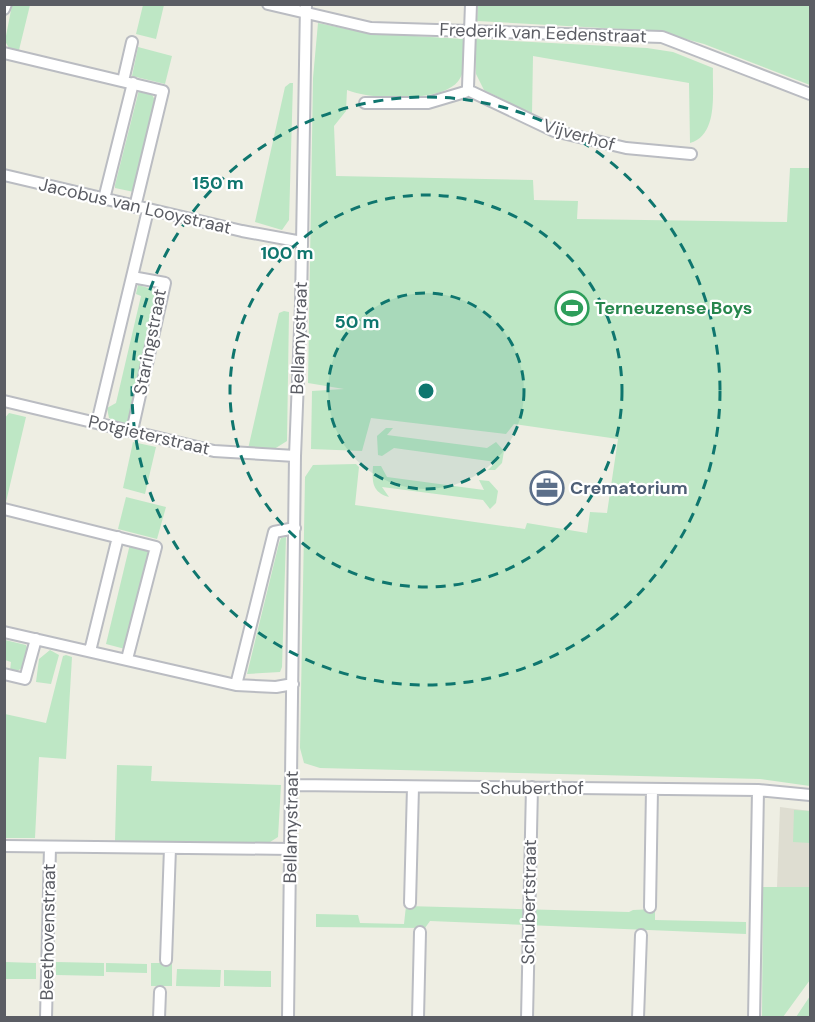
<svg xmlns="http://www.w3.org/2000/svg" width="815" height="1022" viewBox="0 0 815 1022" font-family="'DM Sans',sans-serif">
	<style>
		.education { fill: #deddd1 }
		.green { fill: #bee7c5 }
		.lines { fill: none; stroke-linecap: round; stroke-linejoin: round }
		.street-casing { stroke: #babcc2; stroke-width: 14 }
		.street { stroke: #fff; stroke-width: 10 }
		.ring { fill: none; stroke: #0f766e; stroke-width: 3; stroke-dasharray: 10 8 }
		.labels { text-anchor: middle; stroke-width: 4.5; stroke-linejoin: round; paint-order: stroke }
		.street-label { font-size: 18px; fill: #5b5d64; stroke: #fff }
		.leisure-label { font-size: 18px; font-weight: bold; fill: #27864d; stroke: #fff; text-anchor: start }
		.service-label { font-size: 18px; font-weight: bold; fill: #4e5e75; stroke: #fff; text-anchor: start }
		.centre { fill: #0f766e; stroke: #fff; stroke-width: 3 }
		.ring-label { font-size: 18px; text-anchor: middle; font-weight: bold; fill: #0f766e; stroke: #fff; stroke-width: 4.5; stroke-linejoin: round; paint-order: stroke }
	</style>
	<rect width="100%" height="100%" fill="#eeeee3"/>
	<path class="education" d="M780,807L810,811V887H777Z"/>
	<path class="green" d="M12,5H30L19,50L9,48L5,41Z
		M143,5H164L156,39L136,34Z
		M478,5H810V85L704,44L656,31L477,21Z
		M318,23L366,33L463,39C463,52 467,69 459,80C444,103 370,100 347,90L346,111L334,126L336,176L533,180L534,200L578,201L577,219L787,222L790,168H810V786L760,779L320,768L304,763L300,748L305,477L313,465L356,464L359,467L355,505L525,529L527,523L587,533L590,512L607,513L618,439L514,424L506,434L371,418L362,451L311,449L312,391L344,389L308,383L313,78Z
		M475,39L647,48L673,52L713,68C712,91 719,135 690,143L689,83L533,56L532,114L484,90L476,74Z
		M138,47L172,56L165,84L132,76Z
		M290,83H293L289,220L282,230L255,222L285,87Z
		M139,90L151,93L155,100L134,192L115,188V185Z
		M138,285L152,289L156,297L127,425L109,418L107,408L116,403L141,296L136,294Z
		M284,311L289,312L287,441L271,451L248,449L279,313Z
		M9,413L26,417L6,502L4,419Z
		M386,428H393L387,435L487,448L496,442L504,451L502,463L495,470H488L496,462L394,448L382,456L378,455L377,436Z
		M133,442L156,447L145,494L123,488Z
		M373,466H381L387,477L484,490L479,480L489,481L498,491L496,503L490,509L483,500L382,487L389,497C372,492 372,482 373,466Z
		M126,497L166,507L157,539L118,529Z
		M286,537L282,667L280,672L247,674L279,543L281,538Z
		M130,544L150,548L125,649L106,644Z
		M5,640L26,645L28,650L22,668L14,673L10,671L11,662L5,660Z
		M50,650L59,655L51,684L36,682L39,659Z
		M66,655L72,657L66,759L39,757L35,838H5V714L46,723L63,656Z
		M117,765L152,766L151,781L281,785L278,837L267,844L115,841Z
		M794,810L810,811V843L793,842Z
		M763,887H810V980L783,1017H762Z
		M406,906L629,912L633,910L655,909V920L746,922V934L430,921L425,928L316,927V914L358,915L360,923L404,924Z
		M5,962L36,963V979H5Z
		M56,962L104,963V976L56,975Z
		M106,963L147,964V973L106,972Z
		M151,963H172V986H151Z
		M177,969L221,970L220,987L176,986Z
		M224,970L271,971V987L224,986Z
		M810,996V1017H796Z"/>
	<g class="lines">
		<g class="street-casing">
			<path id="street" d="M268,4L371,28L662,37L810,94
				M4,9L6,4
				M4,53L163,91L135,207
				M123,81L132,42
				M468,87L471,4
				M472,92L554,131L626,148L691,154
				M365,103H428L465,92
				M4,175L242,231L302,242
				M104,199L133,83
				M4,401L214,451L295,456
				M97,423L148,210
				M132,431L165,283L132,277
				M4,509L156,547L127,659
				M4,632L236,685L276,687L293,684
				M90,651L118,537
				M4,674L25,679L36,639
				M236,685L274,532L295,528
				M291,785L758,790L810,795
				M4,846L291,849
				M410,903L413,787
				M650,907L652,789
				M166,960L170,848
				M46,1018L50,847
				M159,1018L160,992
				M288,1018L295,456L301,304L306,4
				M418,1018L420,932
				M527,1018L532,787
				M638,1018L641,935
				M754,1018L758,790"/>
		</g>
		<use href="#street" class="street"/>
	</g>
	<circle cx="426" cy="391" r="98" fill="#0f766e" fill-opacity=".12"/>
	<g class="ring">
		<circle cx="426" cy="391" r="98"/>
		<circle cx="426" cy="391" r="196"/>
		<circle cx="426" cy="391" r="294"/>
	</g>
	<defs>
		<g id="stadium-ring" transform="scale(1.725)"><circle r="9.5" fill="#fff" stroke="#2e9e5b" stroke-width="1.5"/><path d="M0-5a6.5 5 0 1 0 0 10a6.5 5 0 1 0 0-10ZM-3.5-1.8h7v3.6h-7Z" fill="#2e9e5b"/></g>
		<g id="office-ring" transform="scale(1.725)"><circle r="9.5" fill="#fff" stroke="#5c6f8a" stroke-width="1.5"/><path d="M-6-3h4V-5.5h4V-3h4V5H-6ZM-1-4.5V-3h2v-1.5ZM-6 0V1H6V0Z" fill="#5c6f8a"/></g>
	</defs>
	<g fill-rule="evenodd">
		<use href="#stadium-ring" x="572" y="308"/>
		<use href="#office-ring" x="547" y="488"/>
	</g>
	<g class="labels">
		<g class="street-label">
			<text transform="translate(543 33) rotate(2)" y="6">Frederik van Eedenstraat</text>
			<text transform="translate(579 135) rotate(16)" y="6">Vijverhof</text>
			<text transform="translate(135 206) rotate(13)" y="6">Jacobus van Looystraat</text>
			<text transform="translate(299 338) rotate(-88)" y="6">Bellamystraat</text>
			<text transform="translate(150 342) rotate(-79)" y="6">Staringstraat</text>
			<text transform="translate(149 435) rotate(13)" y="6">Potgieterstraat</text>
			<text x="532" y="794">Schuberthof</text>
			<text transform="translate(291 827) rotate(-89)" y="6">Bellamystraat</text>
			<text transform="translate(529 902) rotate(-89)" y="6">Schubertstraat</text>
			<text transform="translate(48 932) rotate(-89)" y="6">Beethovenstraat</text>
		</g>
		<g class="leisure-label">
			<text x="595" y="314">Terneuzense Boys</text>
		</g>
		<g class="service-label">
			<text x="570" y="494">Crematorium</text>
		</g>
	</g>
	<circle cx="426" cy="391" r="9" class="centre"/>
	<g class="ring-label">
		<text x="218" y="189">150 m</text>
		<text x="287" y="259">100 m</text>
		<text x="357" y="328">50 m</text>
	</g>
	<rect width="815" height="1022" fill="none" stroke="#5b5d64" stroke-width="12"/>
</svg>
